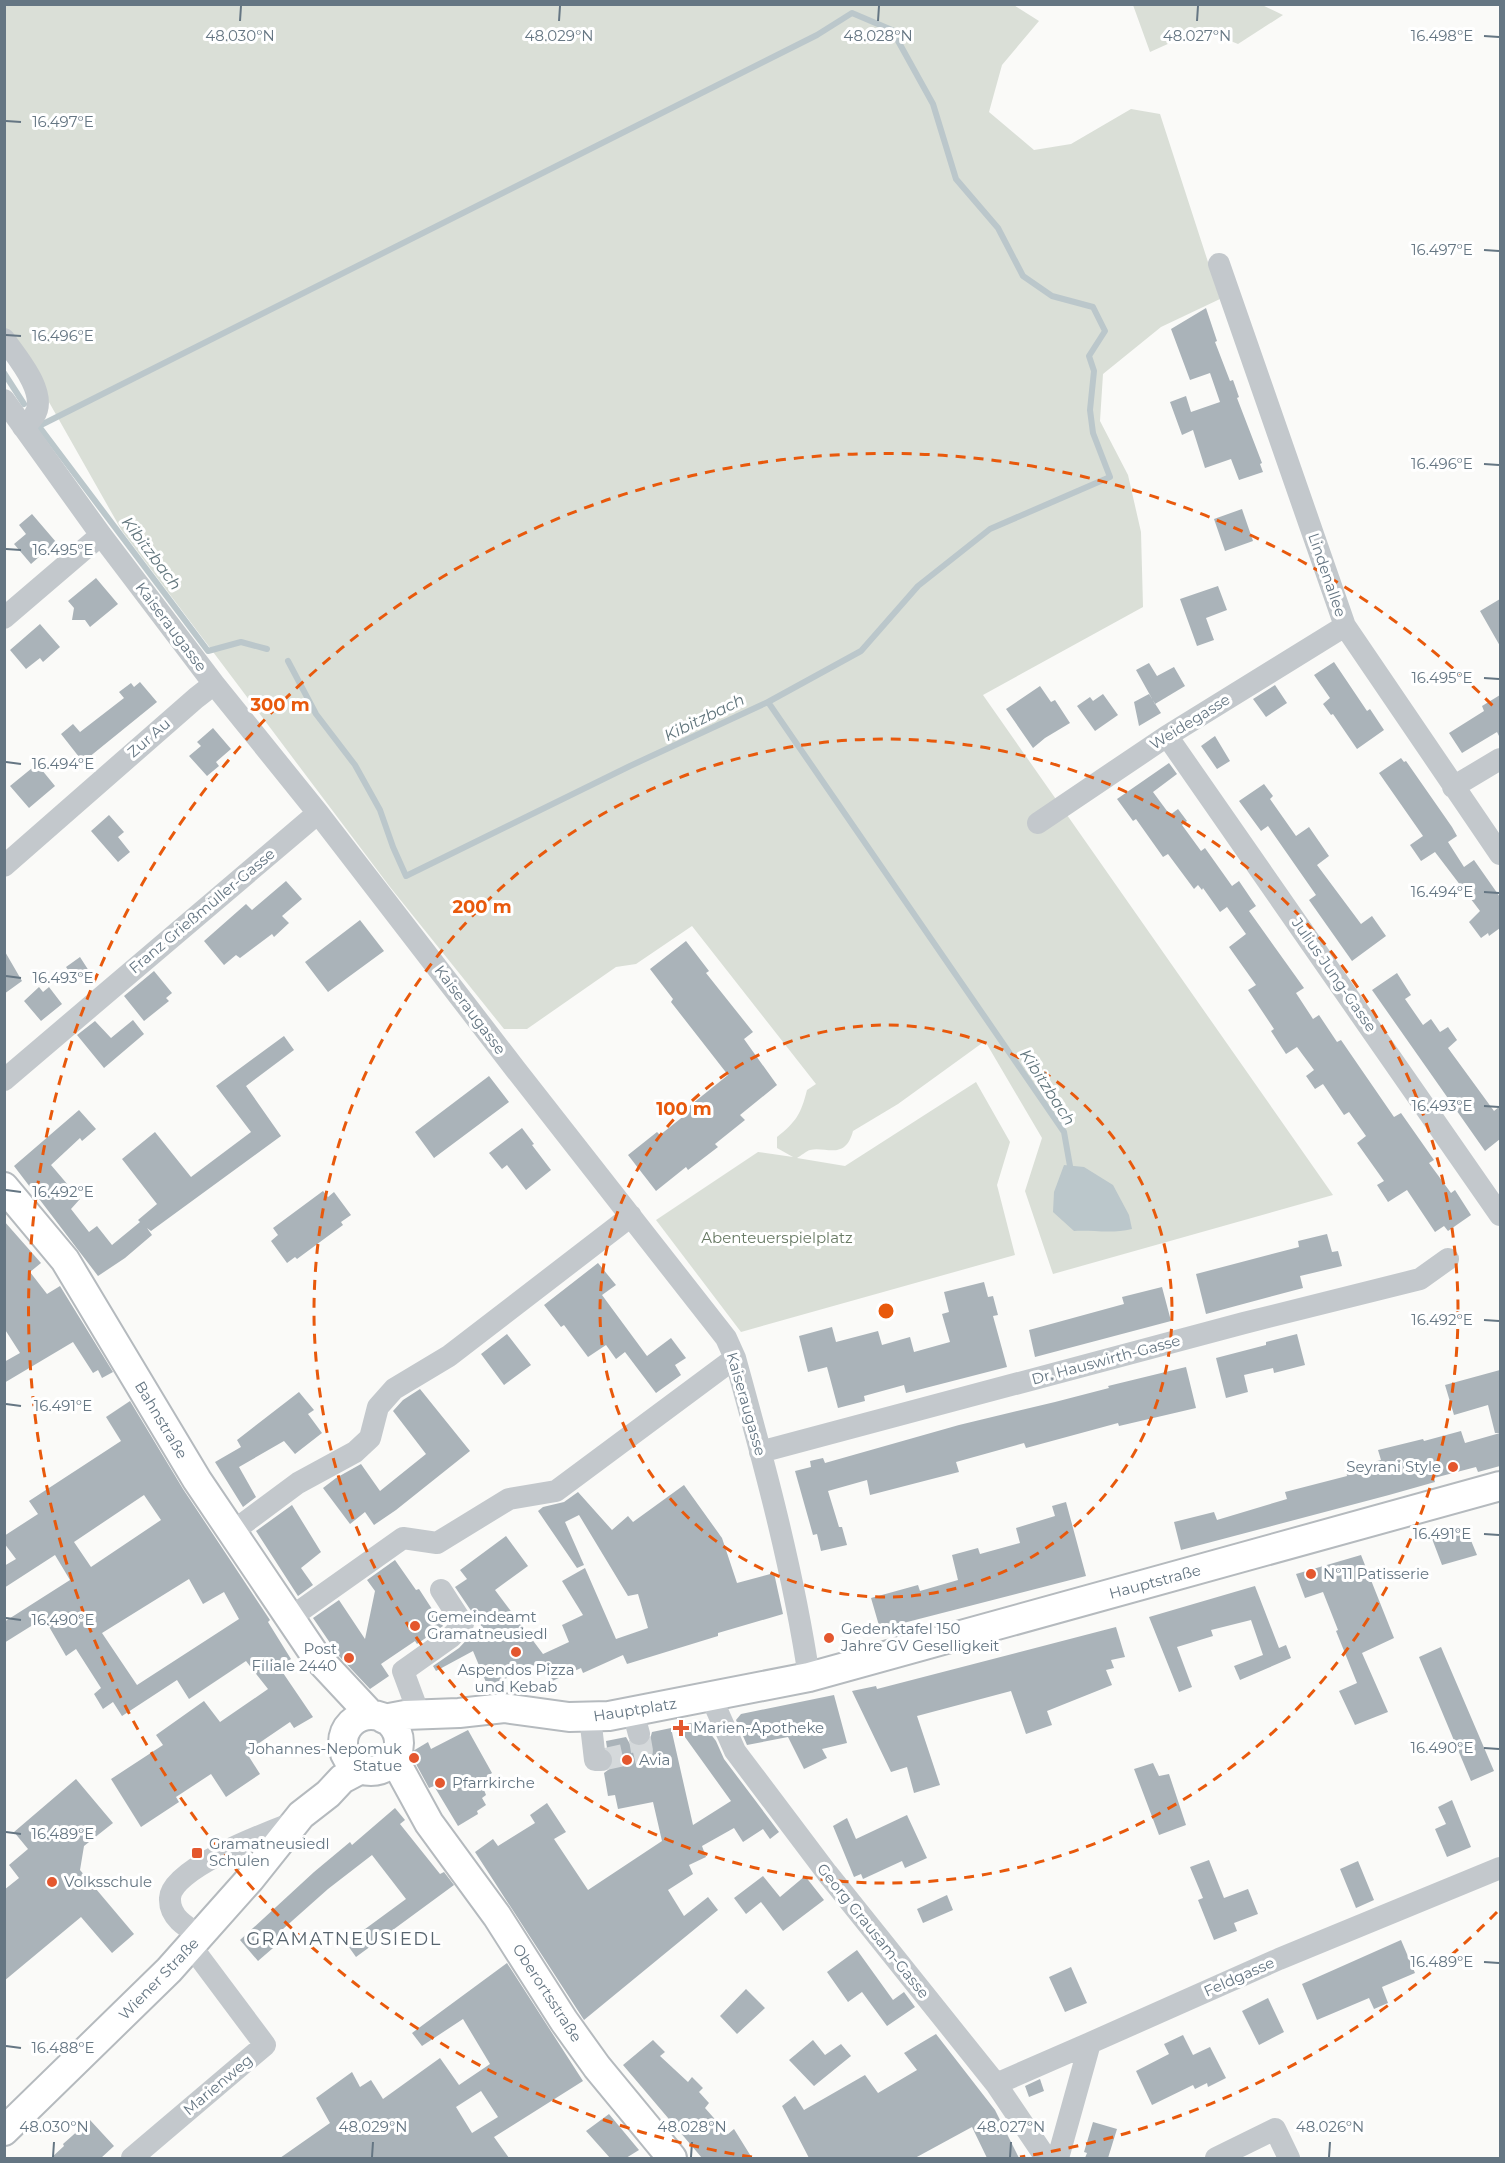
<svg xmlns="http://www.w3.org/2000/svg" width="1505" height="2163" viewBox="0 0 1505 2163" font-family="Montserrat,sans-serif">
	<style>
		.green { fill: #dadfd7 }
		.water { fill: #bbc7cb }
		.lines { fill: none; stroke-linecap: round; stroke-linejoin: round }
		.stream { stroke: #bbc7cb; stroke-width: 6 }
		.building { fill: #aab3b9; fill-rule: evenodd }
		.minor-tunnel { stroke: #d5d9db; stroke-width: 22; stroke-dasharray: 22 11; stroke-linecap: butt }
		.major-casing { stroke: #b5babe; stroke-width: 32 }
		.minor { stroke: #c3c8cc; stroke-width: 22 }
		.major { stroke: #fff; stroke-width: 28 }
		.ticks { fill: none; stroke: #657683; stroke-width: 2 }
		.ring { fill: none; stroke: #e8590c; stroke-width: 3; stroke-dasharray: 10 8 }
		.poi-dot { fill: #e4572e; stroke: #fff; stroke-width: 2 }
		.labels { text-anchor: middle; stroke-width: 6; stroke-linejoin: round; paint-order: stroke }
		.street-label { font-size: 15px; fill: #657683; stroke: #fff }
		.park-label { font-size: 15px; fill: #687a64; stroke: #fff }
		.poi-label { font-size: 15px; fill: #657683; stroke: #fff; text-anchor: start }
		.water-label { font-size: 16px; font-style: italic; fill: #60757c; stroke: #fff }
		.quarter-label { font-size: 18px; letter-spacing: 1.5px; fill: #57646e; stroke: #fff }
		.ticks-label { font-size: 15px; text-anchor: middle; fill: #657683; stroke: #fff; stroke-width: 6; stroke-linejoin: round; paint-order: stroke }
		.centre { fill: #e8590c; stroke: #fff; stroke-width: 3 }
		.ring-label { font-size: 18px; text-anchor: middle; font-weight: bold; fill: #e8590c; stroke: #fff; stroke-width: 6; stroke-linejoin: round; paint-order: stroke }
	</style>
	<rect width="100%" height="100%" fill="#fafaf8"/>
	<path class="green" d="M1012,4L1039,21L1002,65L989,112L1034,150L1071,144L1131,109L1160,114L1220,299L1161,327L1103,374L1100,421L1128,475L1141,532L1143,607L983,695L1333,1195L1053,1274L1025,1191L1042,1138L985,1041L898,1104L853,1131C845,1161 826,1146 810,1150C806,1151 801,1156 797,1158L845,1166L976,1082L1010,1142L997,1185L1015,1255L741,1332L656,1220L758,1152L793,1157L777,1148V1137C796,1122 801,1114 807,1090L816,1084L692,926L636,964L616,967L527,1029H504L390,887L122,531L41,388L5,329V5Z
		M1133,5H1262L1283,15L1238,44L1201,29L1150,52Z"/>
	<path class="water" d="M1064,1165L1084,1167L1113,1185L1129,1215L1132,1229C1112,1234 1094,1230 1074,1231L1053,1212L1054,1192Z"/>
	<g class="lines">
		<path class="stream" d="M4,373L24,404
			M38,425L208,651L241,642L267,649
			M39,426L817,35L852,13L892,30L933,104L956,179L998,228L1023,276L1052,296L1093,307L1105,331L1089,356L1094,371L1090,410L1093,433L1110,477L990,529L918,586L861,651L768,702
			M288,661L316,714L355,765L380,810L393,847L406,876L630,766L768,702L1064,1132L1070,1166"/>
	</g>
	<path class="building" d="M1206,308L1217,341L1215,342L1230,381L1233,380L1239,397L1237,398L1262,463L1260,464L1263,472L1239,480L1231,459L1205,468L1193,430L1182,435L1170,402L1186,396L1191,412L1220,402L1210,373L1190,380L1171,329Z
		M1242,509L1253,541L1225,551L1214,519Z
		M32,514L56,542L31,564L14,544L26,534L19,525Z
		M96,578L118,604L90,627L85,620H72L74,608L68,601Z
		M1218,586L1227,610L1206,618L1214,640L1197,646L1180,599Z
		M1500,599V646L1480,611Z
		M40,624L60,647L43,662L40,658L26,669L10,650Z
		M1334,662L1367,711L1370,709L1384,730L1357,749L1333,714L1331,715L1323,704L1330,698L1314,675Z
		M1149,663L1157,676L1174,667L1185,686L1155,704L1136,670Z
		M140,682L157,702L83,762L61,734L73,724L80,732L124,698L119,692L131,683L134,687Z
		M1275,685L1287,703L1266,717L1253,699Z
		M1040,686L1051,702L1055,700L1070,723L1045,738L1033,748L1006,709Z
		M1103,694L1118,715L1095,731L1077,706L1090,697L1093,701Z
		M1149,694L1161,713L1139,726L1134,702Z
		M1500,695V738L1497,732L1462,753L1449,733L1484,711L1482,706Z
		M213,728L231,749L216,762L219,766L207,776L189,756L201,746L197,742Z
		M1215,736L1230,761L1217,769L1201,746Z
		M1401,758L1404,762L1406,761L1452,827L1457,836L1448,842L1464,867L1474,860L1500,897V928L1489,936L1488,933L1481,938L1469,922L1480,911L1435,852L1421,861L1410,845L1423,836L1379,773Z
		M1169,763L1177,774L1153,792L1170,815L1178,809L1187,821L1182,825L1201,851L1205,848L1232,886L1239,881L1256,906L1249,911L1304,988L1296,993L1313,1019L1319,1015L1337,1042L1341,1040L1394,1117L1401,1113L1434,1160L1429,1163L1451,1193L1455,1190L1471,1215L1448,1231L1444,1226L1435,1232L1407,1190L1388,1202L1377,1185L1384,1181L1357,1143L1366,1136L1349,1112L1344,1115L1323,1084L1315,1089L1306,1076L1314,1070L1297,1047L1286,1054L1271,1031L1274,1029L1248,990L1256,985L1229,947L1246,934L1227,907L1220,912L1203,888L1202,890L1198,885L1194,889L1168,854L1163,857L1136,819L1133,821L1117,799Z
		M37,764L55,786L29,808L10,786Z
		M1264,784L1273,796L1270,799L1296,836L1309,827L1329,856L1317,865L1361,924L1372,916L1386,936L1352,961L1309,900L1316,895L1268,826L1261,831L1239,801Z
		M109,815L124,832L118,837L130,852L118,862L91,831Z
		M286,881L302,899L282,916L289,923L274,937L272,934L240,958L236,955L224,965L204,941L246,904L252,910Z
		M360,920L384,951L328,992L305,962Z
		M686,941L709,971L706,973L753,1032L744,1039L777,1085L740,1115L745,1120L715,1144L718,1147L688,1170L686,1167L656,1191L628,1155L657,1132L660,1135L690,1111L687,1108L728,1075L671,1002L673,999L650,969Z
		M4,950L22,981L4,994Z
		M80,957L89,971L76,981L66,967Z
		M154,971L172,993L166,998L169,1001L144,1021L124,996Z
		M1397,973L1411,995L1405,999L1423,1025L1431,1019L1440,1032L1448,1027L1457,1040L1448,1048L1494,1111L1500,1106V1139L1485,1151L1372,990Z
		M39,987L43,992L49,987L62,1004L41,1021L24,1001Z
		M133,1020L144,1034L104,1068L77,1035L95,1021L111,1038Z
		M284,1036L294,1050L246,1086L281,1136L151,1231L147,1228L152,1235L125,1258L98,1276L14,1166L79,1110L96,1129L82,1141L80,1138L51,1165L80,1199L71,1209L89,1232L97,1226L112,1245L140,1222L138,1220L157,1204L122,1159L155,1132L191,1177L251,1132L216,1086Z
		M489,1076L509,1102L434,1158L415,1132Z
		M522,1128L534,1144L532,1145L551,1170L526,1190L507,1165L502,1169L489,1153Z
		M323,1191L328,1197L334,1192L351,1215L341,1222L343,1225L297,1259L295,1257L287,1263L271,1241L278,1235L273,1228Z
		M4,1221L41,1263L30,1272L47,1294L60,1286L113,1372L102,1378L98,1370L93,1373L73,1342L4,1383V1362L20,1353L4,1328Z
		M1327,1234L1332,1252L1338,1251L1342,1266L1300,1276L1303,1288L1206,1314L1196,1274L1299,1247L1298,1241Z
		M598,1263L616,1285L602,1295L647,1356L671,1338L686,1358L675,1365L681,1375L656,1393L625,1352L616,1359L606,1345L588,1357L564,1325L561,1327L544,1305Z
		M984,1282L988,1297L993,1296L998,1315L993,1316L1007,1367L906,1393L904,1385L864,1396L865,1401L838,1408L827,1367L808,1372L799,1336L832,1327L836,1342L878,1331L882,1345L910,1337L914,1352L950,1342L942,1314L949,1312L944,1292Z
		M1162,1287L1171,1321L1035,1357L1029,1330L1124,1304L1122,1297Z
		M507,1334L531,1365L504,1385L481,1354Z
		M1297,1334L1305,1365L1274,1373L1273,1368L1244,1375L1248,1392L1226,1398L1216,1358L1266,1345V1342Z
		M1186,1367L1196,1408L1119,1426L1118,1423L1026,1448L1024,1443L956,1462L959,1472L870,1495L867,1480L828,1491L839,1527H842L847,1545L821,1551L817,1534L813,1535L795,1471L811,1467L810,1461L823,1458L825,1463L959,1425L1055,1402L1109,1388L1108,1386Z
		M1500,1370V1433H1495L1488,1405L1454,1415L1445,1385Z
		M420,1389L470,1451L396,1510L374,1525L365,1512L350,1524L323,1488L336,1478L361,1464L380,1491L426,1454L393,1411L403,1400Z
		M299,1392L314,1410L308,1414L322,1433L295,1454L284,1441L239,1467L256,1497L243,1507L215,1462L241,1447L237,1440Z
		M130,1401L183,1489L270,1620L268,1622L291,1659L279,1667L313,1717L294,1728L290,1722L246,1752L260,1774L226,1797L211,1774L176,1797L179,1802L141,1827L111,1779L163,1745L156,1735L204,1701L220,1722L268,1689L246,1661L189,1699L177,1680L122,1716L113,1702L103,1709L94,1694L101,1688L76,1649L66,1656L44,1618L4,1643V1622L70,1580L55,1555L4,1588V1566L16,1559L4,1543V1536L38,1514L29,1501L121,1441L106,1417ZM144,1495L161,1520L91,1567L74,1542ZM189,1579L203,1604L224,1592L239,1619L137,1685L102,1633Z
		M1461,1431L1465,1443L1500,1433V1466L1478,1472L1476,1467L1434,1478L1435,1482L1389,1495L1181,1550L1174,1522L1214,1512L1217,1520L1287,1499L1285,1492L1347,1476L1346,1469L1381,1460L1378,1450L1423,1439L1424,1441Z
		M684,1485L722,1538L737,1583L774,1573L783,1614L718,1633V1636L627,1664L623,1655L583,1673L581,1668L550,1682L541,1662L488,1687L473,1651L436,1671L433,1666L459,1648L473,1633L482,1627L455,1587L467,1579L460,1570L506,1536L528,1566L495,1590L543,1654L569,1642L562,1625L583,1615L562,1581L585,1568L616,1639L648,1628L638,1594L628,1596L579,1515L565,1522L584,1565L577,1568L538,1511L543,1507L564,1502L578,1492L612,1530L628,1516L633,1522Z
		M1066,1502L1086,1576L880,1629L871,1598L918,1585L920,1591L958,1580L952,1555L978,1548L980,1554L1020,1543L1016,1528L1055,1516L1052,1506Z
		M292,1505L321,1552L301,1568L313,1585L298,1596L256,1531Z
		M1465,1526L1477,1555L1442,1565L1431,1536Z
		M1361,1555L1394,1638L1362,1653L1388,1712L1355,1725L1339,1691L1357,1683L1336,1631L1338,1630L1323,1592L1305,1598L1296,1574Z
		M395,1560L416,1590L419,1589L443,1626L417,1644L415,1641L381,1664L389,1676L370,1689L339,1656L313,1618L339,1600L365,1639L375,1591L367,1580Z
		M1255,1586L1279,1648L1286,1645L1291,1658L1240,1680L1234,1666L1263,1655L1251,1620L1211,1630L1213,1636L1177,1647L1192,1687L1179,1692L1149,1617Z
		M1116,1627L1125,1657L1111,1660L1114,1668L1106,1670L1112,1685L1047,1711L1052,1725L1026,1734L1011,1691L917,1716L940,1785L914,1793L907,1767L891,1772L852,1691L876,1686L877,1689Z
		M1441,1647L1494,1771L1471,1781L1419,1657Z
		M834,1695L847,1743L822,1749L827,1758L804,1769L788,1737L747,1745L736,1720L741,1714Z
		M701,1721L716,1741L724,1759L779,1832L770,1839L763,1829L743,1842L734,1828L702,1846L706,1857L689,1865L693,1874L668,1890L684,1916L708,1897L718,1910L584,2020L475,1852L493,1839L498,1846L535,1823L530,1815L547,1803L566,1832L554,1839L588,1890L662,1841L653,1802L618,1809L615,1795L608,1796L604,1773L612,1767L614,1759L612,1753L607,1748L606,1741L626,1737L630,1744L642,1747L649,1743L652,1732L671,1728L693,1825L731,1801L677,1726Z
		M468,1730L492,1773L489,1775L494,1785L484,1790L486,1795L482,1798L486,1805L477,1811L478,1814L458,1826L434,1786L429,1788L416,1764L415,1760L417,1759L413,1751L428,1742L431,1749Z
		M1153,1763L1159,1776L1169,1774L1186,1825L1159,1835L1134,1769Z
		M76,1779L113,1823L84,1846L80,1870L134,1934L112,1953L81,1917L4,1981V1890L19,1878L9,1865L28,1849L14,1832Z
		M1452,1800L1471,1847L1447,1857L1435,1829L1446,1824L1438,1807Z
		M395,1808L405,1820L400,1824L440,1874L444,1872L454,1885L356,1957L346,1943L406,1899L372,1855L328,1889L283,1929L288,1935L258,1961L240,1940L314,1872L350,1842L352,1845Z
		M907,1815L927,1858L905,1868L902,1861L863,1879L861,1874L854,1877L833,1826L847,1818L856,1839Z
		M1209,1860L1224,1898L1248,1889L1258,1914L1234,1923L1237,1931L1214,1940L1198,1900L1203,1898L1190,1867Z
		M1358,1861L1374,1900L1356,1908L1340,1869Z
		M763,1876L780,1897L805,1876L824,1900L783,1931L761,1902L746,1914L734,1898Z
		M947,1895L953,1910L923,1923L917,1909Z
		M1401,1940L1415,1973L1382,1987L1388,2003L1374,2009L1369,1998L1317,2020L1302,1984Z
		M857,1950L893,2000L904,1992L915,2007L887,2026L862,1992L848,2002L827,1972Z
		M507,1963L583,2081L494,2137L509,2158H280L330,2123L316,2098L352,2072L360,2087L371,2080L383,2099L440,2058L459,2085L490,2064L463,2019L422,2046L412,2033ZM481,2091L498,2117L472,2133L456,2107Z
		M1071,1967L1087,2003L1065,2012L1049,1977Z
		M746,1989L765,2008L737,2034L720,2016Z
		M1268,1998L1284,2032L1259,2045L1242,2011Z
		M936,2034L995,2110L1019,2158H987L972,2127L915,2158H809L782,2106L795,2096L804,2110L865,2075L878,2093L917,2070L904,2053Z
		M1183,2035L1193,2055L1210,2047L1226,2078L1208,2087L1207,2083L1195,2089L1193,2085L1152,2105L1136,2071L1169,2054L1164,2044Z
		M653,2040L665,2052L660,2056L688,2082L692,2077L703,2088L699,2092L709,2103L705,2108L728,2134L734,2129L752,2158H702L623,2065Z
		M813,2040L825,2055L841,2044L851,2056L814,2086L789,2060Z
		M1040,2079L1044,2091L1029,2097L1025,2086Z
		M609,2114L639,2150L626,2158H610L586,2131Z
		M90,2120L114,2146L101,2158H51L64,2146L63,2144Z
		M1093,2122L1117,2129L1108,2158H1085L1087,2153L1084,2152Z"/>
	<g class="lines">
		<path class="minor-tunnel" d="M601,1760L642,1751L639,1734"/>
		<g class="major-casing">
			<path id="major" d="M4,1187L65,1260L197,1480L315,1655L371,1715
				M343 1743a28 28 0 1 1 56 0a28 28 0 1 1-56 0Z
				M384,1719L405,1715L459,1713L504,1708L569,1717L609,1716L809,1677L1500,1486
				M396,1754L400,1770L429,1823L497,1916L564,2021L597,2067L672,2158
				M4,2131L169,1970L250,1879L301,1815L328,1794L342,1779L361,1769"/>
		</g>
		<path class="minor" d="M1219,264L1345,626L1500,854
			M4,339C17,357 49,394 34,416C31,420 27,424 23,427
			M4,400L101,535L214,684L318,813L516,1070L726,1338L735,1358C764,1463 793,1569 809,1677
			M4,618L101,535
			M1167,736L1500,1215
			M1453,787L1500,759
			M1038,823L1167,736L1345,626
			M4,866L196,698L214,684
			M4,1080L318,813
			M760,1452L1244,1323L1420,1279L1448,1259
			M232,1532L298,1483L355,1452L370,1438L378,1407L394,1389L449,1356L631,1216
			M290,1618L403,1538L437,1543L509,1499L556,1491L735,1358
			M711,1697L735,1751L827,1873L996,2084L1046,2158
			M633,1712L639,1734
			M419,1714L403,1671L451,1637L463,1624L441,1590
			M590,1717L595,1760H601
			M200,1935C186,1927 169,1917 170,1898C171,1868 269,1832 295,1822
			M996,2084L1090,2043
			M132,2158L265,2045L191,1946
			M1058,2158L1090,2043L1279,1959L1500,1868
			M1216,2158L1275,2129L1289,2158"/>
		<use href="#major" class="major"/>
	</g>
	<path class="ticks" d="M240,21L241,6M559,21L560,6M878,21L879,6M1197,21L1198,6M1484,36L1499,37M6,121L21,122M1484,250L1499,251M6,335L21,336M1484,464L1499,465M6,549L21,550M1484,678L1499,679M6,762L21,764M1484,892L1499,893M6,976L21,978M1484,1106L1499,1107M6,1190L21,1192M1484,1320L1499,1321M6,1404L21,1406M1484,1534L1499,1535M6,1618L21,1620M1484,1748L1499,1749M6,1832L21,1834M1484,1962L1499,1963M6,2046L21,2048M53,2157L54,2142M372,2157L373,2142M691,2157L692,2142M1010,2157L1011,2142M1329,2157L1330,2142"/>
	<g class="ring">
		<circle cx="886" cy="1311" r="286"/>
		<circle cx="886" cy="1311" r="572"/>
		<path d="M1497 1912A857 857 0 0 1 1020 2157M752 2157A857 857 0 1 1 1497 710"/>
	</g>
	<g class="poi-dot">
		<circle cx="1453" cy="1467" r="6"/>
		<circle cx="1311" cy="1574" r="6"/>
		<circle cx="415" cy="1626" r="6"/>
		<circle cx="829" cy="1638" r="6"/>
		<circle cx="516" cy="1652" r="6"/>
		<circle cx="349" cy="1658" r="6"/>
		<path d="M678 1719h6v6h6v6h-6v6h-6v-6h-6v-6h6z"/>
		<circle cx="414" cy="1758" r="6"/>
		<circle cx="627" cy="1760" r="6"/>
		<circle cx="440" cy="1783" r="6"/>
		<rect x="191" y="1847" width="12" height="12" rx="3"/>
		<circle cx="52" cy="1882" r="6"/>
	</g>
	<g class="labels">
		<g class="street-label">
			<text transform="translate(1327 575) rotate(71)" y="5">Lindenallee</text>
			<text transform="translate(171 627) rotate(53)" y="5">Kaiseraugasse</text>
			<text transform="translate(1190 722) rotate(-32)" y="5">Weidegasse</text>
			<text transform="translate(149 738) rotate(-41)" y="5">Zur Au</text>
			<text transform="translate(202 911) rotate(-40)" y="5">Franz Grießmüller-Gasse</text>
			<text transform="translate(1334 975) rotate(55)" y="5">Julius Jung-Gasse</text>
			<text transform="translate(470 1010) rotate(53)" y="5">Kaiseraugasse</text>
			<text transform="translate(1106 1360) rotate(-15)" y="5">Dr. Hauswirth-Gasse</text>
			<text transform="translate(746 1404) rotate(74)" y="5">Kaiseraugasse</text>
			<text transform="translate(161 1420) rotate(59)" y="5">Bahnstraße</text>
			<text transform="translate(1155 1582) rotate(-15)" y="5">Hauptstraße</text>
			<text transform="translate(635 1710) rotate(-9)" y="5">Hauptplatz</text>
			<text transform="translate(873 1931) rotate(51)" y="5">Georg Grausam-Gasse</text>
			<text transform="translate(1239 1977) rotate(-24)" y="5">Feldgasse</text>
			<text transform="translate(159 1979) rotate(-46)" y="5">Wiener Straße</text>
			<text transform="translate(547 1993) rotate(57)" y="5">Oberortsstraße</text>
			<text transform="translate(218 2085) rotate(-40)" y="5">Marienweg</text>
		</g>
		<g class="park-label">
			<text x="777" y="1243">Abenteuerspielplatz</text>
		</g>
		<g class="poi-label">
			<text x="1441" y="1472" text-anchor="end">Seyrani Style</text>
			<text x="1323" y="1579">N°11 Patisserie</text>
			<text x="427" y="1622">Gemeindeamt<tspan x="427" dy="17">Gramatneusiedl</tspan></text>
			<text x="841" y="1634">Gedenktafel 150<tspan x="841" dy="17">Jahre GV Geselligkeit</tspan></text>
			<text x="337" y="1654" text-anchor="end">Post<tspan x="337" dy="17">Filiale 2440</tspan></text>
			<text x="516" y="1675" text-anchor="middle">Aspendos Pizza<tspan x="516" dy="17">und Kebab</tspan></text>
			<text x="693" y="1733">Marien-Apotheke</text>
			<text x="402" y="1754" text-anchor="end">Johannes-Nepomuk<tspan x="402" dy="17">Statue</tspan></text>
			<text x="639" y="1765">Avia</text>
			<text x="452" y="1788">Pfarrkirche</text>
			<text x="209" y="1849">Gramatneusiedl<tspan x="209" dy="17">Schulen</tspan></text>
			<text x="64" y="1887">Volksschule</text>
		</g>
		<g class="water-label">
			<text transform="translate(152 553) rotate(53)" y="6">Kibitzbach</text>
			<text transform="translate(704 717) rotate(-26)" y="6">Kibitzbach</text>
			<text transform="translate(1048 1087) rotate(57)" y="6">Kibitzbach</text>
		</g>
		<g class="quarter-label">
			<text x="344" y="1945">GRAMATNEUSIEDL</text>
		</g>
	</g>
	<g class="ticks-label">
		<text x="240" y="41">48.030°N</text>
		<text x="559" y="41">48.029°N</text>
		<text x="878" y="41">48.028°N</text>
		<text x="1197" y="41">48.027°N</text>
		<text x="1442" y="41">16.498°E</text>
		<text x="63" y="127">16.497°E</text>
		<text x="1442" y="255">16.497°E</text>
		<text x="63" y="341">16.496°E</text>
		<text x="1442" y="469">16.496°E</text>
		<text x="63" y="555">16.495°E</text>
		<text x="1442" y="683">16.495°E</text>
		<text x="63" y="769">16.494°E</text>
		<text x="1442" y="897">16.494°E</text>
		<text x="63" y="983">16.493°E</text>
		<text x="1442" y="1111">16.493°E</text>
		<text x="63" y="1197">16.492°E</text>
		<text x="1442" y="1325">16.492°E</text>
		<text x="63" y="1411">16.491°E</text>
		<text x="1442" y="1539">16.491°E</text>
		<text x="63" y="1625">16.490°E</text>
		<text x="1442" y="1753">16.490°E</text>
		<text x="63" y="1839">16.489°E</text>
		<text x="1442" y="1967">16.489°E</text>
		<text x="63" y="2053">16.488°E</text>
		<text x="54" y="2132">48.030°N</text>
		<text x="373" y="2132">48.029°N</text>
		<text x="692" y="2132">48.028°N</text>
		<text x="1011" y="2132">48.027°N</text>
		<text x="1330" y="2132">48.026°N</text>
	</g>
	<circle cx="886" cy="1311" r="9" class="centre"/>
	<g class="ring-label">
		<text x="280" y="711">300 m</text>
		<text x="482" y="913">200 m</text>
		<text x="684" y="1115">100 m</text>
	</g>
	<rect width="1505" height="2163" fill="none" stroke="#657683" stroke-width="12"/>
</svg>
